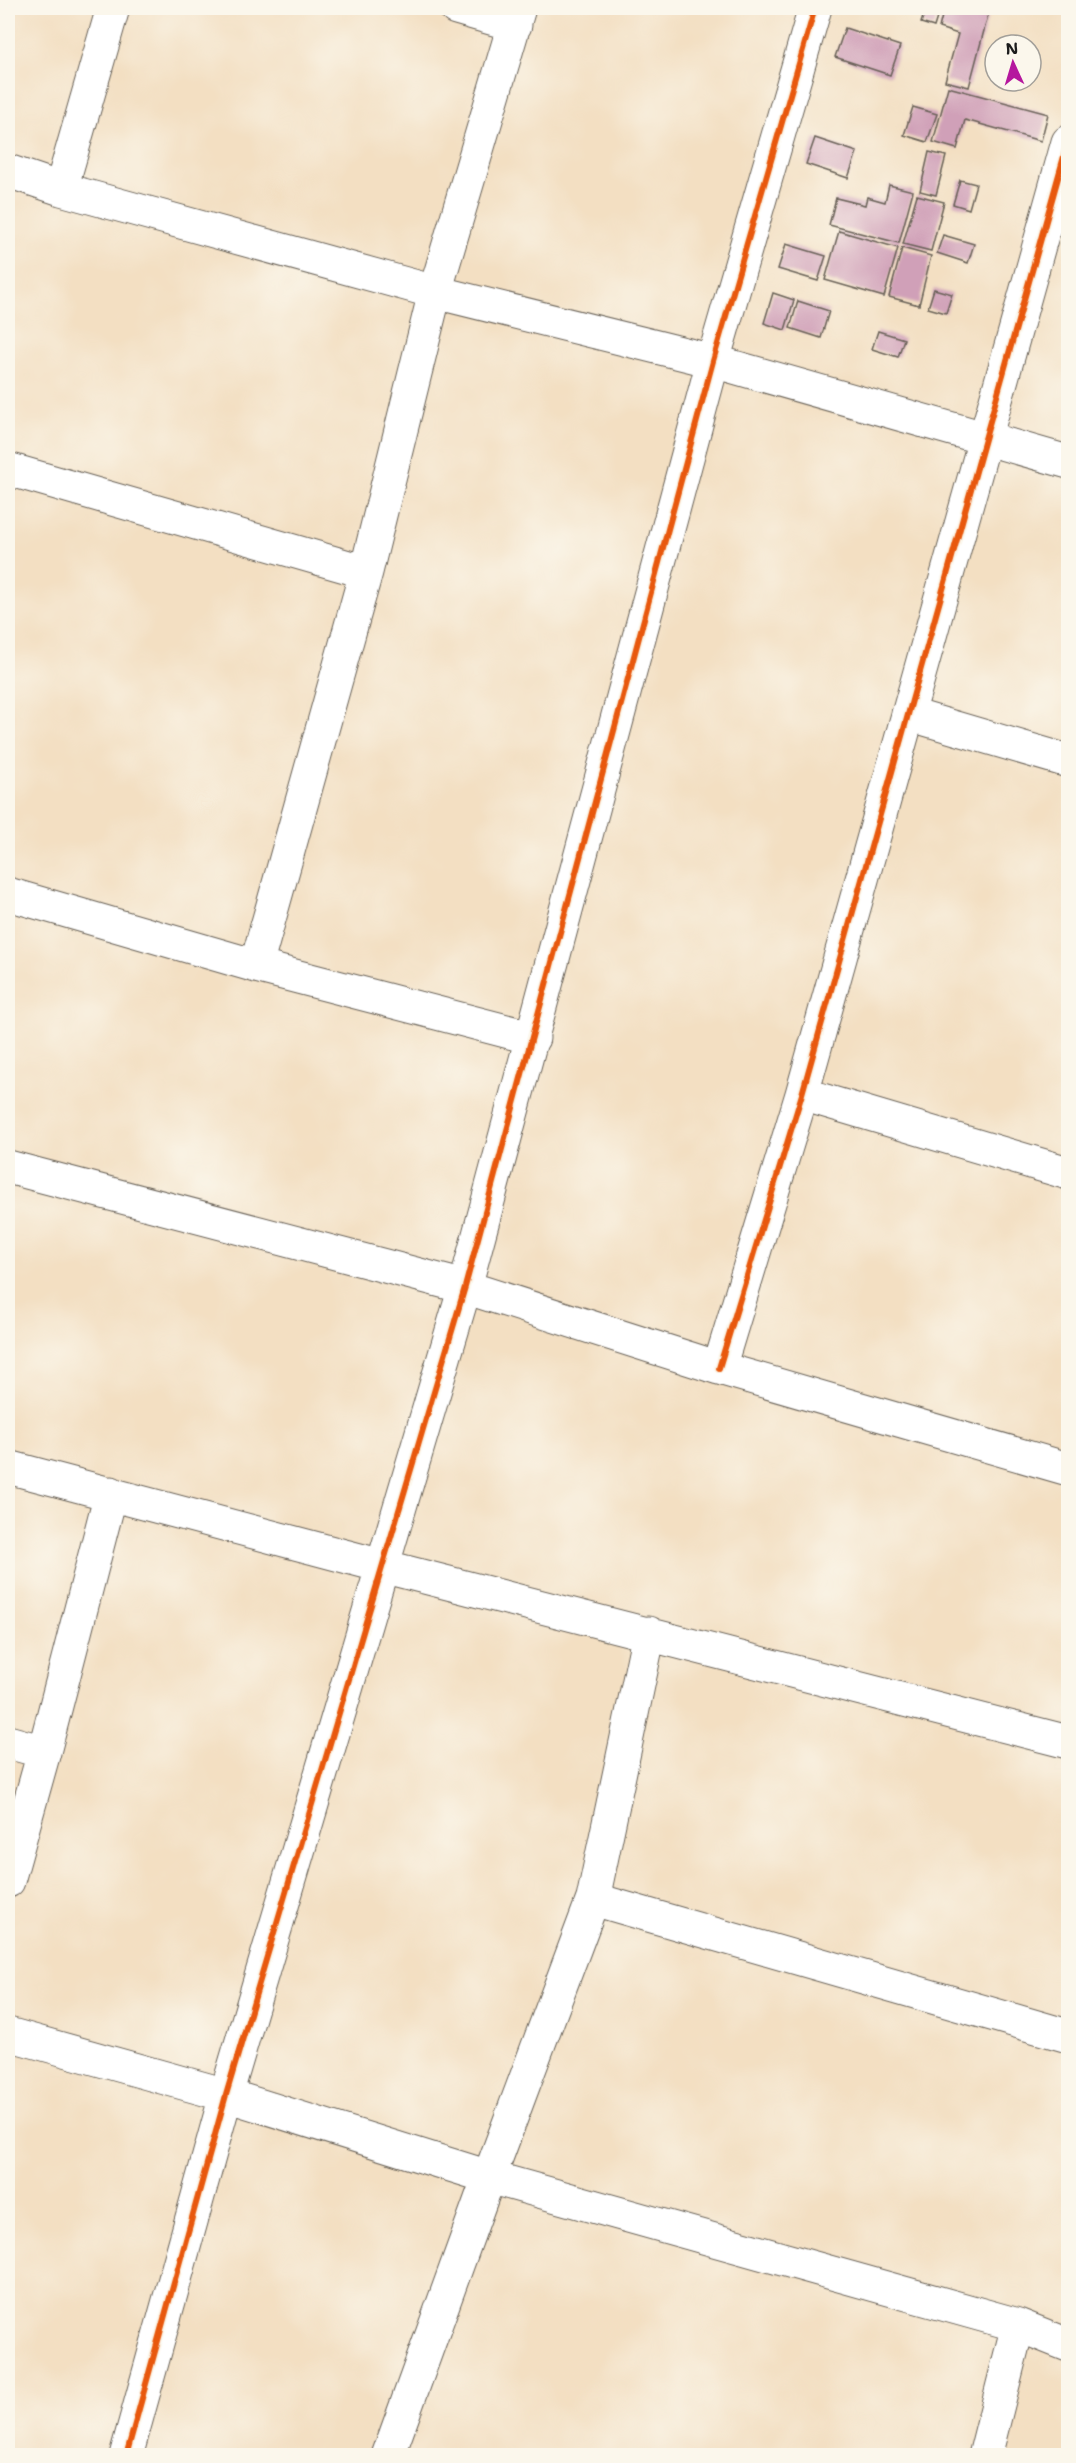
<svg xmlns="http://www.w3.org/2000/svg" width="1076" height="2463" viewBox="0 0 1076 2463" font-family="'Shantell Sans',sans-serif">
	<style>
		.building { fill: #d0a0b8 }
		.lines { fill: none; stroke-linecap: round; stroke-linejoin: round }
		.minor-casing { stroke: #676056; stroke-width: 35 }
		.minor { stroke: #fff; stroke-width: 33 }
		.cycleway-casing { stroke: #fbf7ec; stroke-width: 10 }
		.cycleway { stroke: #e8590c; stroke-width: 6 }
	</style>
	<rect width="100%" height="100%" fill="#fbf7ec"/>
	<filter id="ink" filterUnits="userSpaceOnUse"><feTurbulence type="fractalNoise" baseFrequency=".0167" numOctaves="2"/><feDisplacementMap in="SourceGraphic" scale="12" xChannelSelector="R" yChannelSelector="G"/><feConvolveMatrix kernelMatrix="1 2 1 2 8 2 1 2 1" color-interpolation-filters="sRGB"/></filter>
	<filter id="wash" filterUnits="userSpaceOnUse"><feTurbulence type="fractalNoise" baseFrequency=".008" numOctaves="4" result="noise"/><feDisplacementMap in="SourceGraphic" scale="24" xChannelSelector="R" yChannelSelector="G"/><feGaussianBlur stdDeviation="1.35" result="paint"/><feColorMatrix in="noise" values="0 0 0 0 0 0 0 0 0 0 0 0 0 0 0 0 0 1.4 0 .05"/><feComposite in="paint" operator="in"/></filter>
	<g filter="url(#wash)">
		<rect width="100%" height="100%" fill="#f3dfc2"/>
		<g id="blocks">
			<path class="building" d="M926,8H940L934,27L921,23Z
				M944,8H990L969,87L945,81L958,34L939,28Z
				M845,28L900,46L890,75L835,57Z
				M948,87L1048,114L1041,141L965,120L957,149L933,142Z
				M913,107L937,114L927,142L904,135Z
				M815,138L857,152L848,178L806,164Z
				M929,152L946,156L936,195L920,191Z
				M960,180L976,184L969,209L953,204Z
				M889,185L913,191L899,243L829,225L836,198L865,205L867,197L885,202Z
				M917,195L944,202L931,251L903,244Z
				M839,231L898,248L884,297L825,280Z
				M943,235L974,244L968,263L937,253Z
				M786,244L826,256L818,281L778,269Z
				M902,248L931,256L919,305L889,297Z
				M934,289L952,294L946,313L928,308Z
				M773,293L794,300L785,330L764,323Z
				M798,301L829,311L821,338L790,328Z
				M878,331L904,339L898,357L872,349Z"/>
		</g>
	</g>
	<g filter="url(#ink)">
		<use href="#blocks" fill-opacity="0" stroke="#676056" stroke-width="1.5"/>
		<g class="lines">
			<g class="minor-casing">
				<path id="minor" d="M456,8L515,25
					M8,171L61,189L435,292L713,361L1068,462
					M61,189L113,8
					M8,469L366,572
					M908,714L1068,761
					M8,894L256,966L533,1038
					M256,966L366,572L435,292L519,8
					M802,1094L1068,1173
					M8,1167L465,1287L719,1368L1068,1469
					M719,1368L802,1094L1068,142
					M8,1467L382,1566L1068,1742
					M8,1742L44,1752
					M8,1881L44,1752L111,1493
					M593,1899L1068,2036
					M8,2034L226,2095L489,2177L1018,2325L1068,2345
					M126,2456L226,2095L465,1287L713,361L815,8
					M388,2456L489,2177L593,1899L649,1633
					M985,2456L1018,2325"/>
			</g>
			<use href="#minor" class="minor"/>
			<g class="cycleway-casing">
				<path id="cycleway" d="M719,1368L802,1094L1068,142
					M126,2456L226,2095L465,1287L713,361L815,8"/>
			</g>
			<use href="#cycleway" class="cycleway"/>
		</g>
	</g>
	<rect width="1076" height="2463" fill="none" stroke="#fbf7ec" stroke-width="30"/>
	<g transform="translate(1013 63) rotate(356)"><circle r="28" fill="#fbf7ec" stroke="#a29f99" stroke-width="1.5"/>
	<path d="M0-4.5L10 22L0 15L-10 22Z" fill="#b5179e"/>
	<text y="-9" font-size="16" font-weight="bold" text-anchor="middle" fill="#1c1c1c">N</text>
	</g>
</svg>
